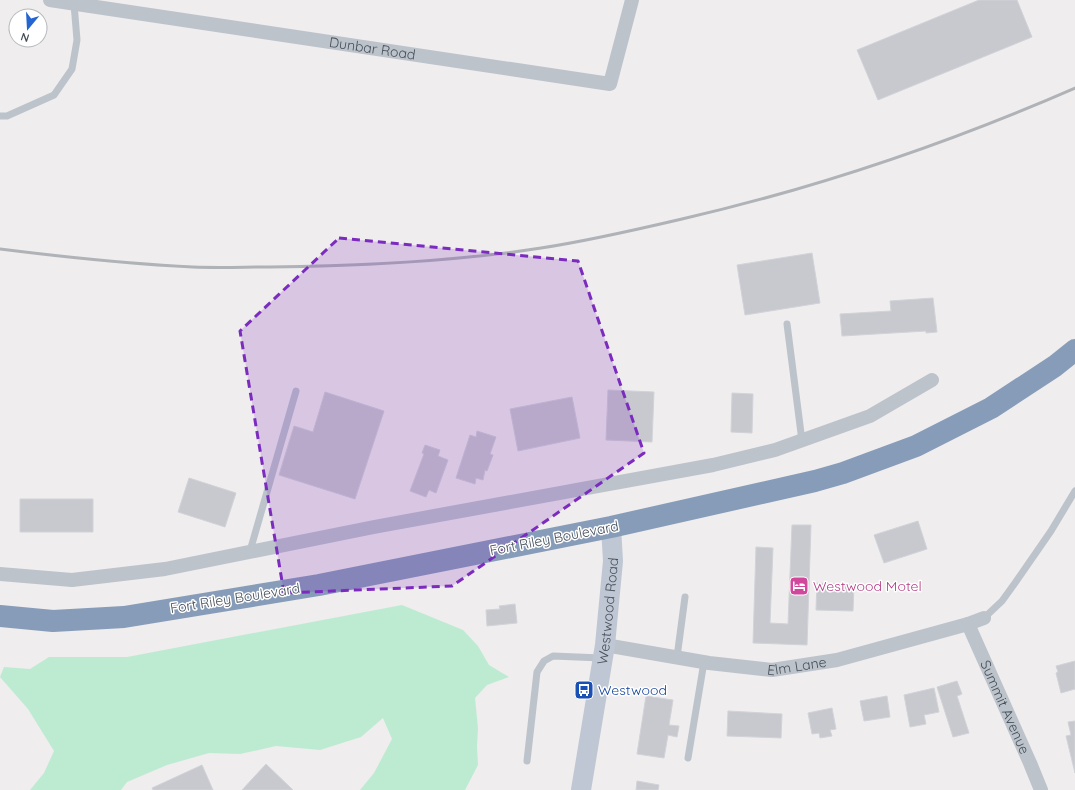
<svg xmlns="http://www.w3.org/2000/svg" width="1075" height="790" viewBox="0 0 1075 790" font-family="Quicksand,sans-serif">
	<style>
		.green { fill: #bdebd2 }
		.building { fill: #c7c9cf; stroke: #d1d3d8 }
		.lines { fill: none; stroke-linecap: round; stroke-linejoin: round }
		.lane { stroke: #bcc3cb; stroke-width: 7 }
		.street { stroke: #bcc3cb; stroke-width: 14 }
		.secondary { stroke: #bec7d3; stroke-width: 20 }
		.highway { stroke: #879cb9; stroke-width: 22 }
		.rail { stroke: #afb2b7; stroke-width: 3 }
		.marked { fill: #7b2cbf; fill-opacity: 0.2; stroke: #7b2cbf; stroke-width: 3; stroke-dasharray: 8 5; stroke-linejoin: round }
		.labels { text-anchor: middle; stroke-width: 3; stroke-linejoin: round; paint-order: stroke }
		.street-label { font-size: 14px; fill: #464f59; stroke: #fff }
		.hotel-label { font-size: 14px; fill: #b23c85; stroke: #fff; text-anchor: start }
		.transit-label { font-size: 14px; fill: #164399; stroke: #fff; text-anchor: start }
	</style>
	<rect width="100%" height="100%" fill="#efeded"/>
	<path class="green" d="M402,605L463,630L478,646L489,665L509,677L487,685L475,698L478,728L477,746L478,765L465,790H360L374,773L392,739L383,718L361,737L320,750L276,746L240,754L209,753L167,765L127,782L121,790H30L44,773L54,751L28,709L0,677L4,667L30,669L49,657H127Z"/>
	<path class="building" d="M979,0H1017L1032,37L878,100L857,50Z
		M812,253L820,303L745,315L737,265Z
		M933,298L937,332L926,333V331L842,336L840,314L891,311L890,301Z
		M608,390L654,392L652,442L606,440Z
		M325,392L384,411L355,499L279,475L294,426L313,432Z
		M732,393L753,394L752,433L731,432Z
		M572,397L580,438L518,451L510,409Z
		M477,431L496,437L490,454L493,455L487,471L485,470L483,480L476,478L475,484L456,478L470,435L476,437Z
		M425,445L440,450L438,456L448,460L436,493L429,490L426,497L410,491L424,454L422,453Z
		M189,478L236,493L225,527L178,512Z
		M20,499H93V532H20Z
		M918,521L927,549L884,563L874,535Z
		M792,525H811L807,645L753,643L756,547L773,548L770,623L788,624Z
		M817,583L854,585L853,611L816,610Z
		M515,604L517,623L487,626L486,610L500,609L499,606Z
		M1075,661V689L1061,693L1056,673L1058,672L1056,666Z
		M957,681L962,694L957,696L969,733L953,737L937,687Z
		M934,688L939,712L924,715L926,724L910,727L904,695Z
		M646,696L673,700L669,725L679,726L677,737L668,735L664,758L637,754Z
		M887,696L890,717L864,721L860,701Z
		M832,708L836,729L830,730L832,736L820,738L819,733L812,734L808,713Z
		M728,711L782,714L781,738L727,736Z
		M1075,721V773L1066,736L1071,735L1068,722Z
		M266,764L293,790H242Z
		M202,765L213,790H153L152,788Z
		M637,781L659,785L658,790H636Z"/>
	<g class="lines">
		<path class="lane" d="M0,116H7L54,95L72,69L77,40L74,4
			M787,324L802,441
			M250,551L296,391
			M984,618L1002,601L1015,583L1051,531L1075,491
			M677,657L685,597
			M688,758L704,662
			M527,761L537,672L544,661L553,656L601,658"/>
		<g class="street">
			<path id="s1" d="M50,0L610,84L632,0"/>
			<path d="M0,574L72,580L165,569L374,527L713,465L775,450L870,416L932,380"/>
			<path id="s2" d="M968,624L1030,763L1041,790"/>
			<path id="s3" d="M605,645L709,663L772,670L837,660L968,624L984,618"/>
		</g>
		<path class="secondary" id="s4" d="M581,790L605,645L613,561L611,527"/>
		<path class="highway" d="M0,616L53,621L124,617L319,585L611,527L815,481L843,473L916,446L991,408L1055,366L1075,350"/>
		<path class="rail" d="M0,249C64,257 128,264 193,267C219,268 245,267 270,267C361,266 451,262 541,248C588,241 635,230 682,219C816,188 949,143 1075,88"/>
	</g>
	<path class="marked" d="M339,238L578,261L644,453L452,586L284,593L240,331Z"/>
	<defs>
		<g id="hotel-square" transform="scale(1)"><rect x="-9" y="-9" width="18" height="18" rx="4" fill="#d1479c" stroke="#fff"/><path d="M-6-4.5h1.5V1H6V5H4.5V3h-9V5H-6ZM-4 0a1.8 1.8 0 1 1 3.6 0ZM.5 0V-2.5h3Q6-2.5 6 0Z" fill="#fff"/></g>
		<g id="bus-square" transform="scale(1)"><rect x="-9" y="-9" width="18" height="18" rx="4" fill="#1a4fb4" stroke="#fff"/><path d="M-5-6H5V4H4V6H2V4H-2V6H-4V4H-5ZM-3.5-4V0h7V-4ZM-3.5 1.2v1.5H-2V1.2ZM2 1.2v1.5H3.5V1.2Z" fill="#fff"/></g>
	</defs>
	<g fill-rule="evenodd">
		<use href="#hotel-square" x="799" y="586"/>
		<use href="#bus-square" x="584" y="690"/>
	</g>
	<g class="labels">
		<g class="street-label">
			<text dy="5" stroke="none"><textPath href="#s1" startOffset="326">Dunbar Road</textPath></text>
			<text transform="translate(554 538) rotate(-11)" y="5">Fort Riley Boulevard</text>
			<text transform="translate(235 598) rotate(-9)" y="5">Fort Riley Boulevard</text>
			<text dy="5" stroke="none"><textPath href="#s4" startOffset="181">Westwood Road</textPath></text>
			<text dy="5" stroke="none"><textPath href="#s3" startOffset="194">Elm Lane</textPath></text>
			<text dy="5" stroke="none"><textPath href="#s2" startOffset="91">Summit Avenue</textPath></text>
		</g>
		<g class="hotel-label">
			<text x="813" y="591">Westwood Motel</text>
		</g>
		<g class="transit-label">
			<text x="598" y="695">Westwood</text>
		</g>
	</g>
	<g transform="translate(28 28) rotate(198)"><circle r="19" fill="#ffffff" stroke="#b5b9bd"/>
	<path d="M0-3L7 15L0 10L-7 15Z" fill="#2465d2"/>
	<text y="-6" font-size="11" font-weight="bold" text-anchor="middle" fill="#464f59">N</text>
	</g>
</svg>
